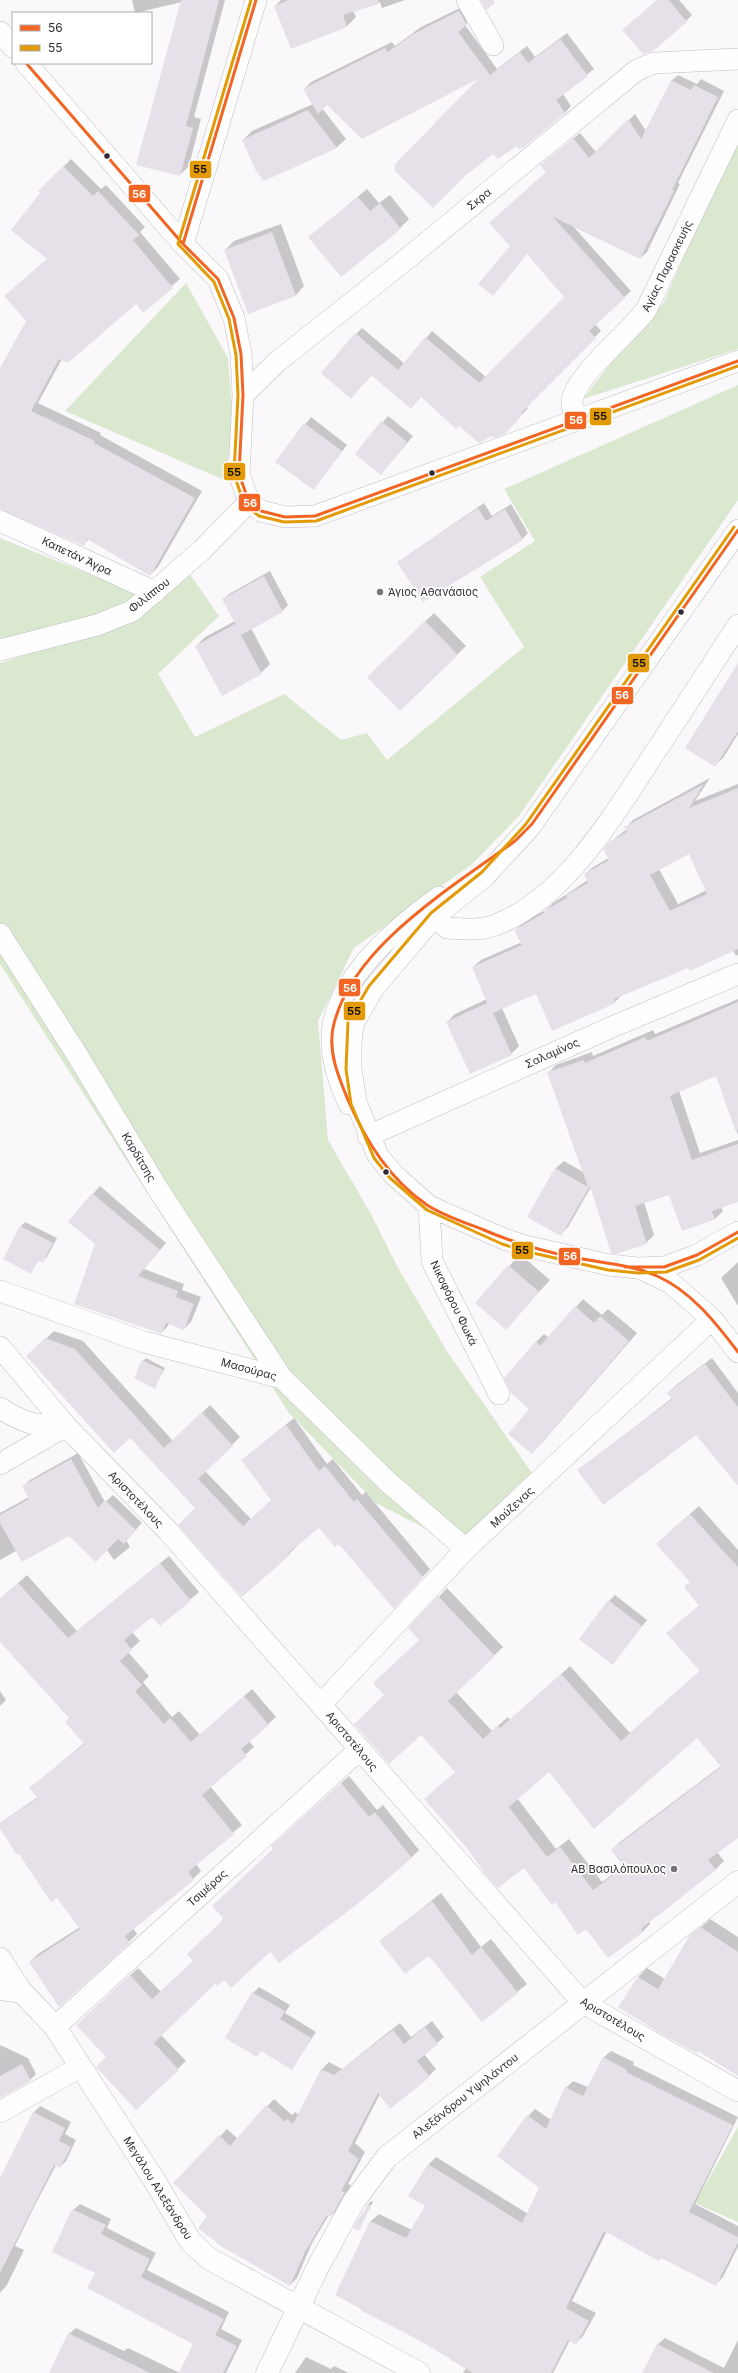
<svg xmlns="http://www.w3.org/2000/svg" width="738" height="2373" viewBox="0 0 738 2373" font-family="Inter,sans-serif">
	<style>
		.green { fill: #d9e8ce }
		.shadow { fill: #0003; fill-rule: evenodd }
		.building { fill: #e6e1e8; fill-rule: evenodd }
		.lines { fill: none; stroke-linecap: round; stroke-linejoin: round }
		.minor-casing { stroke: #c2bdc3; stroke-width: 22 }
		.tertiary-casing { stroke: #c2bdc3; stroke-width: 23 }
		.minor { stroke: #fefefe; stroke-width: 21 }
		.tertiary { stroke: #fefefe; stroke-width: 22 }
		.bus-1-casing { stroke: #fff; stroke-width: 6 }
		.bus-2-casing { stroke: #fff; stroke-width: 6 }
		.bus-1 { stroke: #f26522; stroke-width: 3 }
		.bus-2 { stroke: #e39a05; stroke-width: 3 }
		.bus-dot { fill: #322a34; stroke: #fff; stroke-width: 1.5 }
		.poi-dot { fill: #78727a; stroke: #fff; stroke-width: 1.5 }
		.labels { text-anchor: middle; stroke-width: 3.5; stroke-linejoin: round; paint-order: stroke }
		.street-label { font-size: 11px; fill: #322a34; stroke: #fff }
		.poi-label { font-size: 11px; fill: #322a34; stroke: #fff; text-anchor: start }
		.line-badge { stroke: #fff; stroke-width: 1.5 }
		.badge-label { font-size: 11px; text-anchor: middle; font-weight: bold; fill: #fff }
		.pale-badge-label { font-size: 11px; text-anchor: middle; font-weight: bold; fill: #111 }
	</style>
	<rect width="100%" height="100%" fill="#faf8fb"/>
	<path class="green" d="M738,135V349L583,399L625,345L663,304Z
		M186,283L228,358L233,418L228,460L222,479L65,411Z
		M738,385V500L519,816L471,865L354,948L318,1021L328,1140L372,1216L397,1266L448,1353L539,1483L466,1549L447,1539L443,1543L436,1534L376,1503L289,1413L0,964V663L124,624L187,570L219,616L158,674L195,737L284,694L341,740L367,733L387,760L524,647L480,577L535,541L504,489Z
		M0,538L134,592H155L0,656Z
		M738,2127V2222L695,2203Z"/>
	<path class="shadow" d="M132,0H225L194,117L201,119L189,166L180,175L182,2L135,13Z
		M281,0H405L382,8L380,2L353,11L356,17L347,26L292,48L275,6Z
		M658,0H679L692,15L686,21Z
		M466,5L474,17L465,25L497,69L527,46L535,57L567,33L594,69L563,94L571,106L565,113L517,144L483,76L327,104L322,108L346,139L337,147L264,180L243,140L252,131L313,104L304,89L311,82L392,42L395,46L421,27Z
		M678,75L697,84L701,79L724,91L678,183L680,184L647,252L640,258L572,225L631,291L595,324L601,331L527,406L528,408L512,426L459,425L421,396L411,407L372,375L351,397L356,334L362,328L405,364L432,331L486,377L565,297L527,253L511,246L547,171L548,159L580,133L596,152L635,114L646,131L671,81Z
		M71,159L101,189L106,185L145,227L140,232L180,279L143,311L136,302L62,359L38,403L101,433L100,435L202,491L158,567L150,575L89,539L83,545L0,508V370L27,321L48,258L40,191Z
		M367,189L379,203L390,195L409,219L400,228L310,237Z
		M281,224L304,286L296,295L225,250L234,241Z
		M388,416L413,436L381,474L356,454Z
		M311,417L347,445L313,489L277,461Z
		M484,503L492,516L511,504L528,533L522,539L398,562Z
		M270,571L288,605L282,611L251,628L270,664L261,673L196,646L205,637L235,621L223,599L229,594Z
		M434,613L466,646L400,710L369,677Z
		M738,665V734L723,758L715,765Z
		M710,778L695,801L738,784V955L736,956L733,950L688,966L622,995L615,1002L536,993L502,1008L519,1046L511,1054L447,1022L455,1014L487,999L473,967L481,960L522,942L516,930L523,922L546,910L553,903L588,880L585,874L593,867L609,858V843L627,829L626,827L633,820ZM690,852L707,890L678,904L659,869Z
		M738,999V1135L717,1075L679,1091L700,1153L738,1140V1201L721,1207L723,1211L715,1219L683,1230L670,1194L644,1202L654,1235L646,1243L591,1187L568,1227L560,1235L528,1216L556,1168L564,1161L583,1172L548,1073L556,1065L592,1052L593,1056L653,1030L655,1034Z
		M100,1186L166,1243L144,1269L184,1284L182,1290L201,1297L191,1322L184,1329L170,1323L162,1333L96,1244L69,1221Z
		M25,1222L57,1238L47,1257L42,1261L39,1260L30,1273L21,1226Z
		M520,1254L550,1280L506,1328L477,1303Z
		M738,1262V1306L721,1278Z
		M583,1299L602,1315L608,1309L637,1333L540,1445L531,1409L536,1342L544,1334L549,1338Z
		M54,1331L83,1341L173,1441L210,1405L240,1437L205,1471L251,1519L272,1500L242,1460L294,1418L327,1464L333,1459L362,1495L366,1492L430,1569L402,1599L319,1527L296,1545L297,1546L289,1554L242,1596L197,1508L130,1437L36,1348Z
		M146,1358L165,1368L155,1387L143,1361Z
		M712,1358L738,1393V1485L697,1434L579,1470L672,1398L668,1393L675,1386Z
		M78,1453L105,1502L113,1495L142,1523L126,1540L130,1547L114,1560L81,1514L0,1560V1513L29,1497L23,1486L30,1480Z
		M699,1506L738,1550V1836L717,1852L724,1861L716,1869L650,1921V1924L641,1933L587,1928L555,1901L456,1772L385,1695L420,1640L410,1628L447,1588L503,1647L456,1692L492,1731L508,1717L510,1720L570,1666L630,1733L700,1671L676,1625L700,1605L691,1581L666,1535ZM697,1737L721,1766L620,1842L612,1850L624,1866L602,1882L569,1839L556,1849L517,1798L549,1770Z
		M169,1556L199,1592L160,1625L153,1616L132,1632L140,1641L128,1652L149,1676L143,1682L172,1717L179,1711L200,1735L252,1689L276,1717L249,1741L254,1747L210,1786L242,1825L196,1864L201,1871L193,1879L133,1928L137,1934L129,1942L30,1962L38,1954L80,1927L57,1896L0,1828V1823L38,1797L31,1788L84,1743L70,1718L0,1640V1599L27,1575L77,1631Z
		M615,1595L647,1620L613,1663L609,1601Z
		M0,1691L6,1700L0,1706Z
		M349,1776L377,1810L383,1805L419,1850L411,1858L270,1950L215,1983L161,2035L186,2061L136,2108L107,2057L77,2025L138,1968L161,1992L194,1960L280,1839Z
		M441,1893L481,1947L491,1939L527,1984L482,2021L429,1955L381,1941Z
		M710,1919L738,1937V2075L638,1977L647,1968L665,1979L691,1936Z
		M259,1987L290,2005L285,2013L316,2032L292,2068L262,2050L257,2056L226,2037L253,1993Z
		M432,2021L444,2037L424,2054L436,2069L429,2076L380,2094L355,2143L365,2152L348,2184L351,2185L338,2209L331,2216L329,2215L312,2243L297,2278L290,2285L209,2215L175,2183L227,2129L238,2139L274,2099L292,2115L295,2112L299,2115L322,2069L329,2062L342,2069L400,2023L411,2037Z
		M0,2045L28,2058L36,2074L30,2080L0,2097Z
		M611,2051L634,2062L633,2065L738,2117L695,2204L738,2226V2247L723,2277L716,2284L607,2231L572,2301L596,2313L583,2336L576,2343L570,2340L553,2373H463L466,2368L451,2360L452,2358L336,2295L371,2221L379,2214L412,2230L427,2206L409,2195L429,2164L436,2157L528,2214L541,2188L528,2116L535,2109L551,2120L566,2088L573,2081L588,2087L603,2058Z
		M40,2106L71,2122L65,2134L76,2140L66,2161L60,2167L56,2165L34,2207L15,2246L24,2250L7,2285L0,2293V2180L34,2112Z
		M371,2201L373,2202L359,2229L368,2204Z
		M80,2204L111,2219L107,2228L156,2253L147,2270L229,2312L221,2329L242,2340L226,2373H51L69,2334L76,2328L124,2351L128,2348L180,2373L195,2343L96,2272L73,2210Z
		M665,2338L724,2368L738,2340V2373H643L658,2344Z
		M306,2357L331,2369L334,2366L349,2373H295Z"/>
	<path class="building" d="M181,0H219L186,126L193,128L180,176L136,165Z
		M289,0H378V4L343,15L347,27L291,49L274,6Z
		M481,0H494L495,3L486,10Z
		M657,0H669L687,22L653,51L643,54L622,30Z
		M459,11L467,25L458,32L490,75L520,52L528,63L560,39L588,76L556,100L565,113L524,147L519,149L517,146L498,159L493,154L466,175L433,208L395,171V164L478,79L362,139L327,105L318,114L303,89L385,48L388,52L413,34Z
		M671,80L691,90L694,85L718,97L672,190L674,191L640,259L553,217L625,298L589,331L596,338L521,413L523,414L506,433L494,438L492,436L479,443L459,426L456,429L421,397L411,409L371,375L351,399L321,373L355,333L398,370L425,337L479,383L564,297L527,254L493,296L478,284L510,246L489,223L546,172L540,165L573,138L589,158L628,119L641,139Z
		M308,110L337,148L264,181L256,171L242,140Z
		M63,166L93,196L98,191L139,235L133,240L173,288L143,313L136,304L68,363L59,359L31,411L95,441L94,443L195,498L150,576L87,539L84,546L0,509V368L26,321L4,296L47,259L11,230L40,193L38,191Z
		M358,197L370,211L380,203L401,229L341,277L308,237Z
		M272,232L296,296L248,314L224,250Z
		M381,421L407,442L381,475L355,454Z
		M304,423L342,451L314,490L275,462Z
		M478,508L486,521L505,509L523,540L423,602L397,562Z
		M264,576L283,612L241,635L222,599Z
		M425,621L458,655L400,711L367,677Z
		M235,624L262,674L222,696L195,646Z
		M738,663V731L715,767L685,748Z
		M704,784L689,808L738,788V949L690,971L688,968L614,999L616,1003L552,1031L536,994L493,1013L512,1055L470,1074L446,1022L487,1003L472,967L522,945L514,930L544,913V911L567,898L566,895L588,883L584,874L609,860L603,849L609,842L627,832L624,827ZM689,854L707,894L670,911L650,875Z
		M738,1002V1130H735L716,1076L670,1096L692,1160L738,1144V1202L712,1211L715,1219L682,1231L669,1195L635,1206L647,1244L616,1254L611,1253L590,1186L561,1236L527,1217L555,1168L588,1187L547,1072L584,1060L585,1063L645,1037L647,1041Z
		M92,1193L160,1250L138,1276L178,1291L176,1297L194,1304L184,1330L166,1323L162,1334L74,1304L95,1244L68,1222Z
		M20,1226L53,1243L43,1263L38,1260L31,1274L3,1259Z
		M508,1265L539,1292L506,1330L475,1303Z
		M575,1306L594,1323L600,1316L629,1341L532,1454L508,1434L529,1409L511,1393L504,1378L536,1341L540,1346Z
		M45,1338L75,1349L164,1448L202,1412L233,1446L198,1479L243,1526L271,1500L241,1460L286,1425L319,1471L325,1466L354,1502L357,1499L423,1577L394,1609L339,1544L335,1547L319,1528L288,1553L290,1555L242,1597L178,1525L195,1508L130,1438L114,1453L26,1356Z
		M142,1360L163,1370L155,1389L134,1378Z
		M705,1364L738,1407V1486L696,1435L603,1505L577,1470L672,1399L667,1393Z
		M71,1459L98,1508L105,1500L136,1530L124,1544L118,1539L96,1562L69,1536L22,1562L0,1523V1515L29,1499L22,1486Z
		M690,1514L738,1567V1838L708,1860L716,1870L642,1928V1933L608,1958L586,1929L578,1935L555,1902L552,1905L524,1868L498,1888L486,1875L466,1847L424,1799L455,1772L421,1735L389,1764L354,1724L384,1695L373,1683L419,1640L408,1628L438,1596L495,1656L448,1701L483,1739L498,1725L500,1728L561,1674L621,1741L700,1671L666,1633L699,1606L684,1587L690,1582L656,1544ZM697,1738L721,1767L611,1850L624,1867L593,1890L560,1847L547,1857L509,1807L549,1772L594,1829Z
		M160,1563L191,1601L160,1626L152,1617L124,1640L132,1650L120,1661L142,1685L135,1691L164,1724L170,1718L191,1742L244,1696L269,1725L241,1749L247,1756L202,1795L234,1834L188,1872L194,1880L125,1936L130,1943L59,2007L29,1962L80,1929L57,1898L51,1902L19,1854L17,1855L0,1829V1823L38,1798L29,1788L84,1744L65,1722L69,1718L0,1642V1599L18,1583L68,1638Z
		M608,1600L642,1626L613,1665L579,1639Z
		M341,1783L369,1817L375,1812L412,1858L360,1902L279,1963L270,1952L231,1988L224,1980L217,1986L215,1984L154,2043L179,2070L136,2110L96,2067L106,2057L76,2025L130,1975L152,1999L193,1961L187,1954L224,1919L212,1906L273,1849L271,1846Z
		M432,1901L472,1955L481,1947L518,1993L482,2022L429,1956L405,1974L379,1941Z
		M700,1927L738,1952V2076L698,2051L697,2053L663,2035L618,2007L638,1977L658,1989L690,1935Z
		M252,1992L285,2011L280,2019L311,2038L292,2070L261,2051L257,2057L225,2038Z
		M425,2027L438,2044L417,2061L430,2077L390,2109L378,2093L348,2151L359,2159L341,2191L345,2192L331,2217L327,2215L305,2252L290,2286L221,2246L198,2228L207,2216L173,2183L219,2135L230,2146L266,2105L285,2122L287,2119L293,2124L321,2069L334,2075L393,2030L404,2044Z
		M603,2057L627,2070L626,2072L733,2125L689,2212L738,2237V2242L716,2286L661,2258L659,2261L604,2231L566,2308L589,2321L576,2345L568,2340L551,2373H473L419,2340L360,2310L361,2308L335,2295L370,2221L406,2238L425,2206L408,2196L428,2164L522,2223L539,2188L497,2156L527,2115L546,2129L565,2087L583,2096Z
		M22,2064L31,2081L0,2098V2076Z
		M33,2112L65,2128L59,2141L71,2147L60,2168L54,2165L0,2273V2178Z
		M368,2204L371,2205L359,2231L353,2228Z
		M72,2209L106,2225L101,2234L150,2259L141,2277L224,2319L215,2335L237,2346L223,2373H179L193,2344L87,2288L95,2273L52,2252Z
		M68,2333L150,2373H49Z
		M657,2344L714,2373H642Z"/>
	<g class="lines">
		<g class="minor-casing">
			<path id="minor" d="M467,0L493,45
				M0,32L13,47
				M26,63L183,244L218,279L234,318L241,354L243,395L239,474L249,502L261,511L285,517L315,516L738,361
				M183,244L256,0
				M243,395L278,361L403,262L637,70L654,63L738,59
				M575,420C574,414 572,407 572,401C575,376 629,333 646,310L738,120
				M0,521L155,592
				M738,530L530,827L485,876L434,917L373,989L353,1024L351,1043V1069L356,1102L378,1156L394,1175L429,1206L504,1239L525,1246L609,1265L638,1268L664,1267L697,1255L738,1232
				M0,650L97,625L132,611L202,550L249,502
				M429,905L434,917L447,928C463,929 483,931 498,924C567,896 614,814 654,754C682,711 710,668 738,625
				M0,934L76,1053L156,1186L282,1378
				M349,1104C340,1084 333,1066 332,1043C329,984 396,928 439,897
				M368,1136L612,1027L738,974
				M429,1206L432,1261L499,1394
				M641,1269L671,1283L712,1319L738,1352
				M0,1291L144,1342L282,1378L388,1482L466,1549
				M0,1347L66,1426L168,1531L583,2003L738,2091
				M0,1408C25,1424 36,1426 65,1426
				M0,1464L66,1426
				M321,1704L466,1549L712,1319
				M0,1958L22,1992
				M55,2027L359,1750
				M0,2112L80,2067"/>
		</g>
		<g class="tertiary-casing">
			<path id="tertiary" d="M0,1989L22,1992L55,2027L156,2183L190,2241L208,2258L419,2373
				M267,2373L319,2265L354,2201L387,2157L738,1882"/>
		</g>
		<use href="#minor" class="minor"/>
		<use href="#tertiary" class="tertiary"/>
		<g class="bus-1-casing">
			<path id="bus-1" d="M26,63L183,244L218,279L234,318L241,354L243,395L239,474L249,502L261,511L285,517L315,516L738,361
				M183,244L256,0
				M738,530L532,824L515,841C453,887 350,947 333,1028C328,1053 339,1078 348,1100C366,1141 389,1179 427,1205C444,1216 466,1223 484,1230C512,1242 542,1251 572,1257C600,1263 630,1264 657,1276C691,1291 716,1323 738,1352
				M625,1267H664L697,1255L738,1232"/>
		</g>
		<g class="bus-2-casing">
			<path id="bus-2" d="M251,0L178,244L214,282L229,319L236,355L238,395L234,474L244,504L259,516L284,522L316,521L738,366
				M734,527L526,824L482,872L431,913L369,986L348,1022L346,1069L351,1104L374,1158L390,1178L427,1210L502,1244L524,1251L608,1270L638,1273L666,1272L699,1260L738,1238"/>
		</g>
		<use href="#bus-1" class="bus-1"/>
		<use href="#bus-2" class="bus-2"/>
	</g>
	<g class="bus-dot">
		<circle cx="107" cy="156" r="3.5"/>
		<circle cx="432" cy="473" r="3.5"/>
		<circle cx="681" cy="612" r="3.5"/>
		<circle cx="386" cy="1172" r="3.5"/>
	</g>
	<g class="poi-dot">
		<circle cx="380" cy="592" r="4"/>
		<circle cx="674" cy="1869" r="4"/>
	</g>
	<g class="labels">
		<g class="street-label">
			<text transform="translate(479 199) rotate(-39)" y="4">Σκρα</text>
			<text transform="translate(667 266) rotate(-64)" y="4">Αγίας Παρασκευής</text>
			<text transform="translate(77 556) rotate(25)" y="4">Καπετάν Άγρα</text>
			<text transform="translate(149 595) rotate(-38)" y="4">Φιλίππου</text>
			<text transform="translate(552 1053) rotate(-24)" y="4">Σαλαμίνος</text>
			<text transform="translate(139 1157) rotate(59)" y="4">Καρδίτσης</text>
			<text transform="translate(454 1303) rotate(64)" y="4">Νικοφόρου Φωκά</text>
			<text transform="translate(249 1369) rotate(15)" y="4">Μασούρας</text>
			<text transform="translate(136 1499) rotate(46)" y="4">Αριστοτέλους</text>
			<text transform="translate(512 1507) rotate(-43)" y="4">Μούζενας</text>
			<text transform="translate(352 1741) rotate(50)" y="4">Αριστοτέλους</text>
			<text transform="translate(207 1888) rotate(-42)" y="4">Τσιμέρας</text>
			<text transform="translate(613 2019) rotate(31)" y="4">Αριστοτέλους</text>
			<text transform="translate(465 2096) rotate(-38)" y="4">Αλεξάνδρου Υψηλάντου</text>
			<text transform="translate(158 2188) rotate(58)" y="4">Μεγάλου Αλεξάνδρου</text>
		</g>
		<g class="poi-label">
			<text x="388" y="596">Άγιος Αθανάσιος</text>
			<text x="666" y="1873" text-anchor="end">ΑΒ Βασιλόπουλος</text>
		</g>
	</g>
	<g class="line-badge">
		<rect x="189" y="160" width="23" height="19" rx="4" fill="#e39a05"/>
		<rect x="128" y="184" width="23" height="19" rx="4" fill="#f26522"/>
		<rect x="589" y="407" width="23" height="19" rx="4" fill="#e39a05"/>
		<rect x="564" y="411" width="23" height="19" rx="4" fill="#f26522"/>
		<rect x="223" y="462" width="23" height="19" rx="4" fill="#e39a05"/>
		<rect x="238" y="493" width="23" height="19" rx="4" fill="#f26522"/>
		<rect x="627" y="653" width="23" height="20" rx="4" fill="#e39a05"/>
		<rect x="611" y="686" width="23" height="19" rx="4" fill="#f26522"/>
		<rect x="338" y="978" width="23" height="19" rx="4" fill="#f26522"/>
		<rect x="343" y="1001" width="23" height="20" rx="4" fill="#e39a05"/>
		<rect x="511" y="1241" width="23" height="19" rx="4" fill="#e39a05"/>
		<rect x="558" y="1247" width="23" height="19" rx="4" fill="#f26522"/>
	</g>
	<g class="badge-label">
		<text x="139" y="198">56</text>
		<text x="576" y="424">56</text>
		<text x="250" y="507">56</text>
		<text x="622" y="699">56</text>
		<text x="350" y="992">56</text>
		<text x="570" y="1260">56</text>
	</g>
	<g class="pale-badge-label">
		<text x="200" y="173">55</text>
		<text x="600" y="420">55</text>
		<text x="234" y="476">55</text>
		<text x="639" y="667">55</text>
		<text x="354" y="1015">55</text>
		<text x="522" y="1254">55</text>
	</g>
	<rect x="12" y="12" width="140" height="52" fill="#ffffff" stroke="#adaaae"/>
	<rect x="20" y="25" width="20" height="6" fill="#f26522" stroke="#adaaae"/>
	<text x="48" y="32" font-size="12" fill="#322a34">56</text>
	<rect x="20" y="45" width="20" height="6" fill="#e39a05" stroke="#adaaae"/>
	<text x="48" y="52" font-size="12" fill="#322a34">55</text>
</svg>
